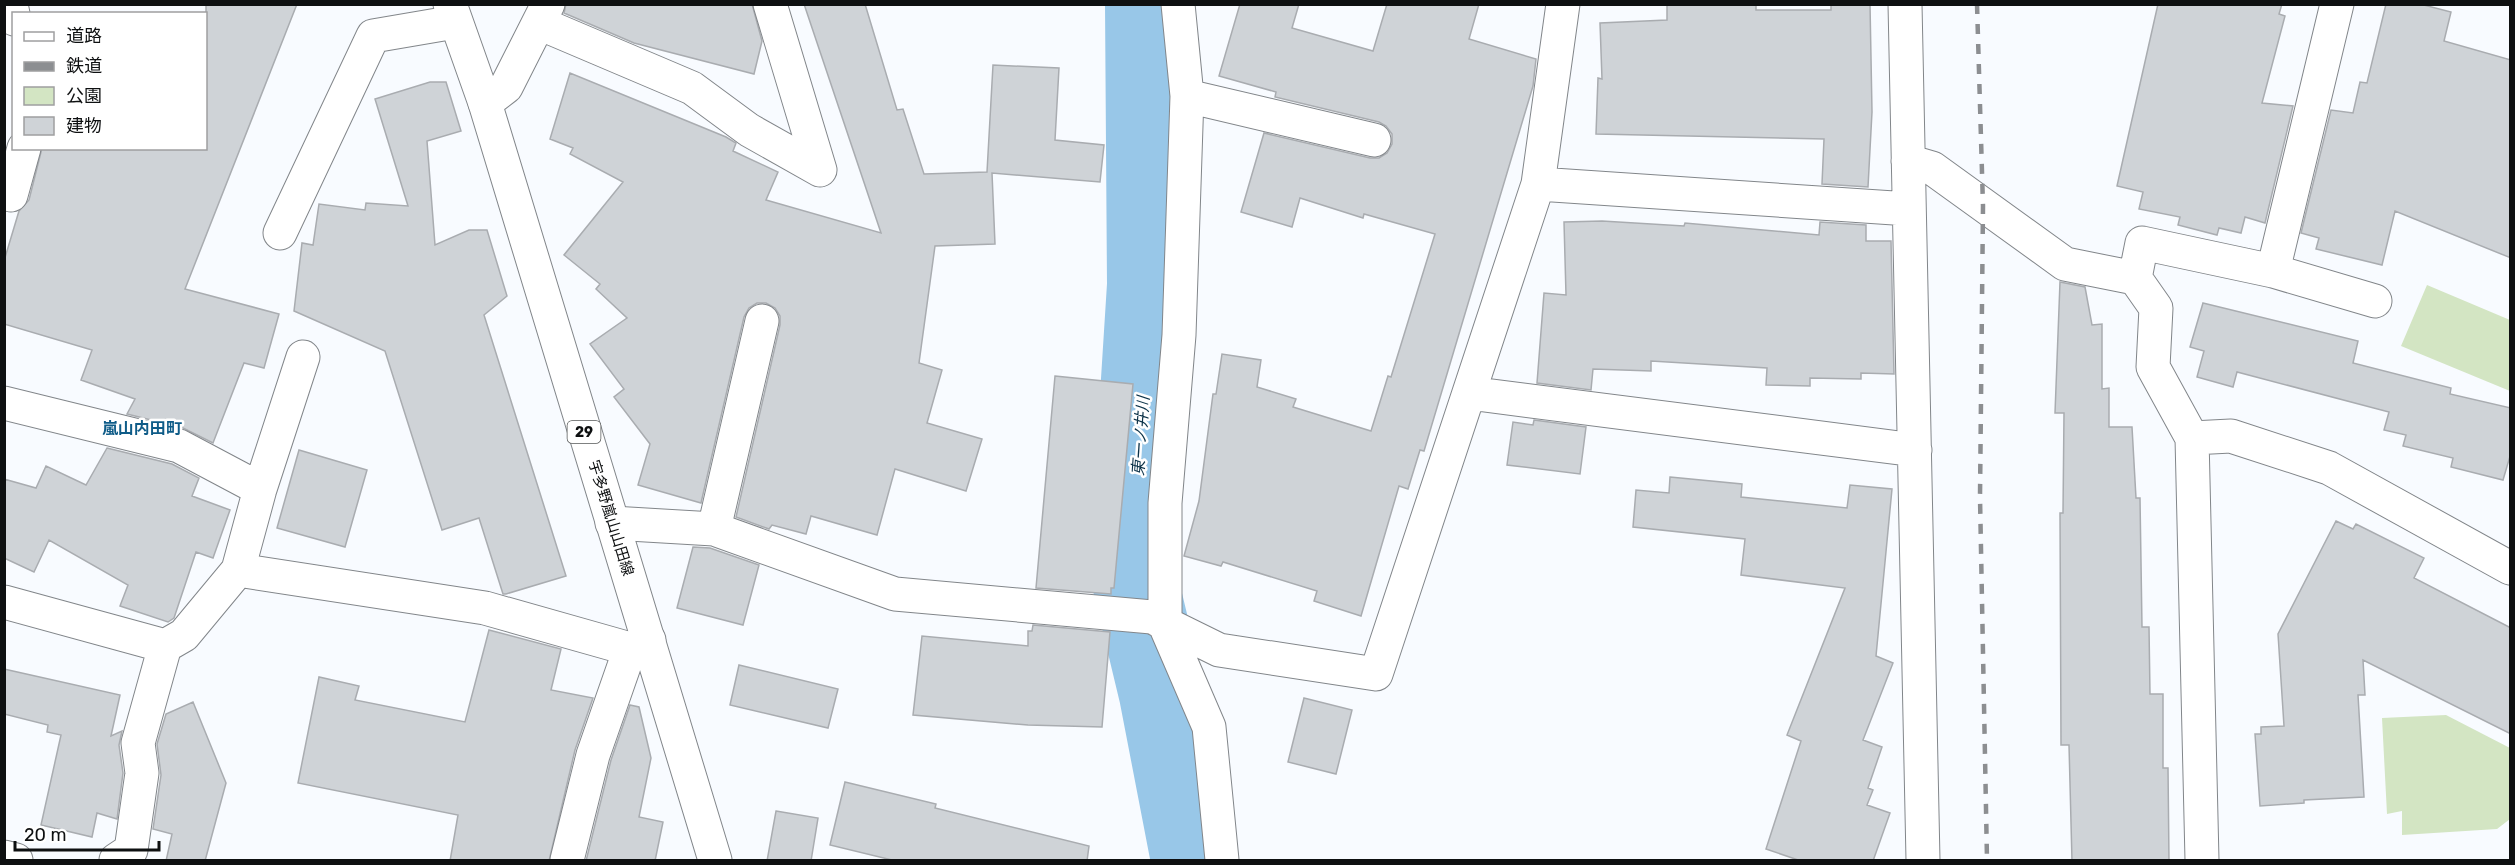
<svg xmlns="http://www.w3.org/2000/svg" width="2515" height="865" viewBox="0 0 2515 865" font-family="Rubik,'Noto Sans JP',sans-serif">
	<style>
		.green { fill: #d3e5c3 }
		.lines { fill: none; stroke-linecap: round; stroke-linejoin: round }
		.river { stroke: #98c7e8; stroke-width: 86 }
		.building { fill: #cfd3d7; stroke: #a9acb0; stroke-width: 1.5 }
		.minor-casing { stroke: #82868a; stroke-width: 35 }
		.major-casing { stroke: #82868a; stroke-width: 35 }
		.minor { stroke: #fff; stroke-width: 33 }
		.major { stroke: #fff; stroke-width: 33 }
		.rail { stroke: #8c8e91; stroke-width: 4.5; stroke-dasharray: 10 10; stroke-linecap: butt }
		.labels { text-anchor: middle; stroke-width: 5; stroke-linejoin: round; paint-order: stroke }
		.shield { fill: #fff; stroke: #565858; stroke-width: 1.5 }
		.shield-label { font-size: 14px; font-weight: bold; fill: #0e1011 }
		.street-label { font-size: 15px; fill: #0e1011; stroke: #fff }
		.neighbourhood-label { font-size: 16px; font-weight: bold; fill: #0f5c88; stroke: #fff }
		.water-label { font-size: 16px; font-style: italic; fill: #0a3147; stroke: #fff }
	</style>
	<rect width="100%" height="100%" fill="#f8fbff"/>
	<path class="green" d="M2427,285L2510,320V391L2401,346Z
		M2446,715L2510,748V819L2497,829L2402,835V811L2387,814L2382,718Z"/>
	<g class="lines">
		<path class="river" d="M1148,4L1150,285L1132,569L1162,694L1194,860"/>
	</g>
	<path class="building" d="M206,4H297L185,289L279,314L264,368L244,363L213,443L183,428L127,414L135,399L81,380L92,350L4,324V261L19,211L29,200L42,148H206Z
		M566,4H752L762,41L754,74L634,43L564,13Z
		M804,4H865L897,110L903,109L924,174L987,172L993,65L1059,68L1055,140L1104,145L1100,182L992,173L995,244L935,246L919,363L942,370L927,423L982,439L966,491L895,469L877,535L811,516L806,534L772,525L769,529L736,517L780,325V316L775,308L766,303H757L749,308L744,317L701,503L638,485L650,444L614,397L624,389L590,344L627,318L596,289L600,284L564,255L623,182L570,154L573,148L550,139L570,73L726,137L736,143L733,151L778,172L766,200L881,233Z
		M1240,4H1299L1292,28L1373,51L1387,4H1479L1469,39L1536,59L1533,86L1424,451L1420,450L1408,489L1399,486L1361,616L1314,601L1317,591L1223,562L1221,566L1184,556L1199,501L1213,394H1216L1222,354L1261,360L1257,387L1296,399L1293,407L1371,431L1388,376L1391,377L1435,234L1364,214L1363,218L1300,198L1292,227L1241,212L1264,133L1370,158H1379L1387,153L1392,144V134L1386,126L1379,122L1275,97L1276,92L1219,76Z
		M1667,4H1756V10H1831V4H1870L1872,112L1868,187L1822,184L1824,139L1596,134L1598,78L1602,79L1600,23L1667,20Z
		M2158,4H2282L2279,14L2285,16L2262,103L2293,106L2265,223L2245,217L2241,233L2219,228L2217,235L2178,225L2180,217L2139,209L2143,192L2117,186Z
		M2386,4H2420L2451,12L2444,41L2511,60V258L2395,211L2382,265L2316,249L2319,238L2301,233L2331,110L2353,113L2360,82L2367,83Z
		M430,82H446L461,131L427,141L435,245L469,230H487L507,296L484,315L566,576L506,594H503L479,518L442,530L385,351L294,311L302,243L313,245L319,204L365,210L366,203L408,206L375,99Z
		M1602,221L1684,226L1685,223L1819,235L1820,222L1866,225V241H1891L1894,374L1861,373V379L1810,378V386L1766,385L1767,368L1651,361V371L1593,369L1591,390L1537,383L1544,293L1566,295L1564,222Z
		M2060,282L2085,287L2092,325L2102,324V389L2109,388V427H2132L2136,498H2140L2142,627H2149L2150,694H2163V768H2168L2169,861H2072L2069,745H2061L2060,513H2063L2064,413H2055Z
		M2203,303L2358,341L2353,363L2451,388L2450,394L2511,408V453L2503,480L2451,467L2453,458L2403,446L2406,435L2384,430L2389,412L2237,372L2233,387L2197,377L2204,351L2190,347Z
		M1055,376L1133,384L1114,588H1111V594L1036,588Z
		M1534,420L1586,427L1580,474L1507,465L1513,422L1533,425Z
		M107,448L172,464L199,478L192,496L230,510L213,558L196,552L174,618L168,622L120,606L128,585L49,540L34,572L4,558V479L36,488L46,466L86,485Z
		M299,450L367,470L345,547L277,528Z
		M1670,477L1742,484L1741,497L1847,508L1850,485L1892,489L1876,656L1893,663L1863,740L1882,747L1868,788L1873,790L1867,805L1890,813L1873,861H1801L1766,849L1801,741L1787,735L1845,588L1741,575L1745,539L1633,527L1636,490L1669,493Z
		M2336,521L2353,529L2356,524L2424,558L2414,578L2511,628V734L2363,660L2365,695H2358L2364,797L2304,800V803L2260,806L2255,734H2261V727L2284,726L2278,634Z
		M693,547L710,548L759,565L743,625L677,608Z
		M1033,625L1110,632L1102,727L1028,725L913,715L922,636L1028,646V631H1032Z
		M489,630L561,649L551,690L593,698L575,750L549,861H450L458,815L298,783L319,677L359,686L355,700L465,722Z
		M739,665L838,689L828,728L730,705Z
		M4,669L120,695L111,736L122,731L119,745L123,773L117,819L97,813L92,837L41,825L61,735L47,732L48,725L4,714Z
		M1304,698L1352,710L1336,774L1288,762Z
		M193,702L226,783L205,861H166L172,834L153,829L161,775L157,744L166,714Z
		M630,705L639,707L651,758L639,817L663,822L655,861H586L611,760Z
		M845,782L936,804L935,808L1089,846L1087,861H896L830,845Z
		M776,811L818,818L811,861H767Z"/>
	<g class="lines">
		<g class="minor-casing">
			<path id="minor" d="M11,4L14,19
				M1178,4L1187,96L1179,335L1165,503V625L1209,727L1222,860
				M1905,4L1923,860
				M539,23L692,88L749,130L820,170L770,4
				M1187,96L1374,140
				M485,103L506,87L548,4
				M1908,161L1932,168L2065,264L2135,278
				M1538,184L1909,209
				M11,195L24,148
				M280,233L373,36L455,22
				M2273,271L2375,301
				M1469,393L1915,450
				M4,403L179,446L260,489
				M2192,438L2231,436L2329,468L2510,568
				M612,523L714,529L895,594L1152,617L1219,650L1376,674L1538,184L1563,4
				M714,529L762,321
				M238,570L260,489L303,357
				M4,602L165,646L138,743L142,773L131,850L116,860
				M165,646L184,635L238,570L485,608L630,649L649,640
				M4,857L16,860
				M567,860L593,755L630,649
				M2202,860L2192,438L2153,367L2156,308L2135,278L2142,243L2273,271L2337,4"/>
		</g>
		<g class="major-casing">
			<path id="major" d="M450,4L485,103L715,860"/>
		</g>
		<use href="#minor" class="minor"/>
		<use href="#major" class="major"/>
		<path class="rail" d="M1977,4L1983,206L1980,497L1987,860"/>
	</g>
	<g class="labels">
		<rect class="shield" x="567.5" y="421" width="33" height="22" rx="4.5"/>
		<g class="shield-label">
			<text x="584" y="437">29</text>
		</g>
		<g class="street-label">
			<text transform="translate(611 518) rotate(73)" y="5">宇多野嵐山山田線</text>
		</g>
		<g class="neighbourhood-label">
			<text x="142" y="434">嵐山内田町</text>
		</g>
		<g class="water-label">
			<text transform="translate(1140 436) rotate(-86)" y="6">東一ノ井川</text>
		</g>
	</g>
	<rect width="2515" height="865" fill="none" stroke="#0e1011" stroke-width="12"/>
	<rect x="12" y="12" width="195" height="138" fill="#ffffff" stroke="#9f9fa0" stroke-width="1.5"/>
	<rect x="24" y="32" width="30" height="9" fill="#ffffff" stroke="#9f9fa0" stroke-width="1.5"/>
	<text x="66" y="42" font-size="18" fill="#0e1011">道路</text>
	<rect x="24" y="62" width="30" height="9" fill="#8c8e91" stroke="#9f9fa0" stroke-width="1.5"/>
	<text x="66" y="72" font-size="18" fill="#0e1011">鉄道</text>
	<rect x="24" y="87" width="30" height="18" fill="#d3e5c3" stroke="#9f9fa0" stroke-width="1.5"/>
	<text x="66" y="102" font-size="18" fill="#0e1011">公園</text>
	<rect x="24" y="117" width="30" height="18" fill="#cfd3d7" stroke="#9f9fa0" stroke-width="1.5"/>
	<text x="66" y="132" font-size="18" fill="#0e1011">建物</text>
	<path d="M15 841v9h144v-9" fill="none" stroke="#0e1011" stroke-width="3"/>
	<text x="24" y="841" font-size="18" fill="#0e1011" stroke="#ffffff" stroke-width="4.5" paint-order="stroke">20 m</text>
</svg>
